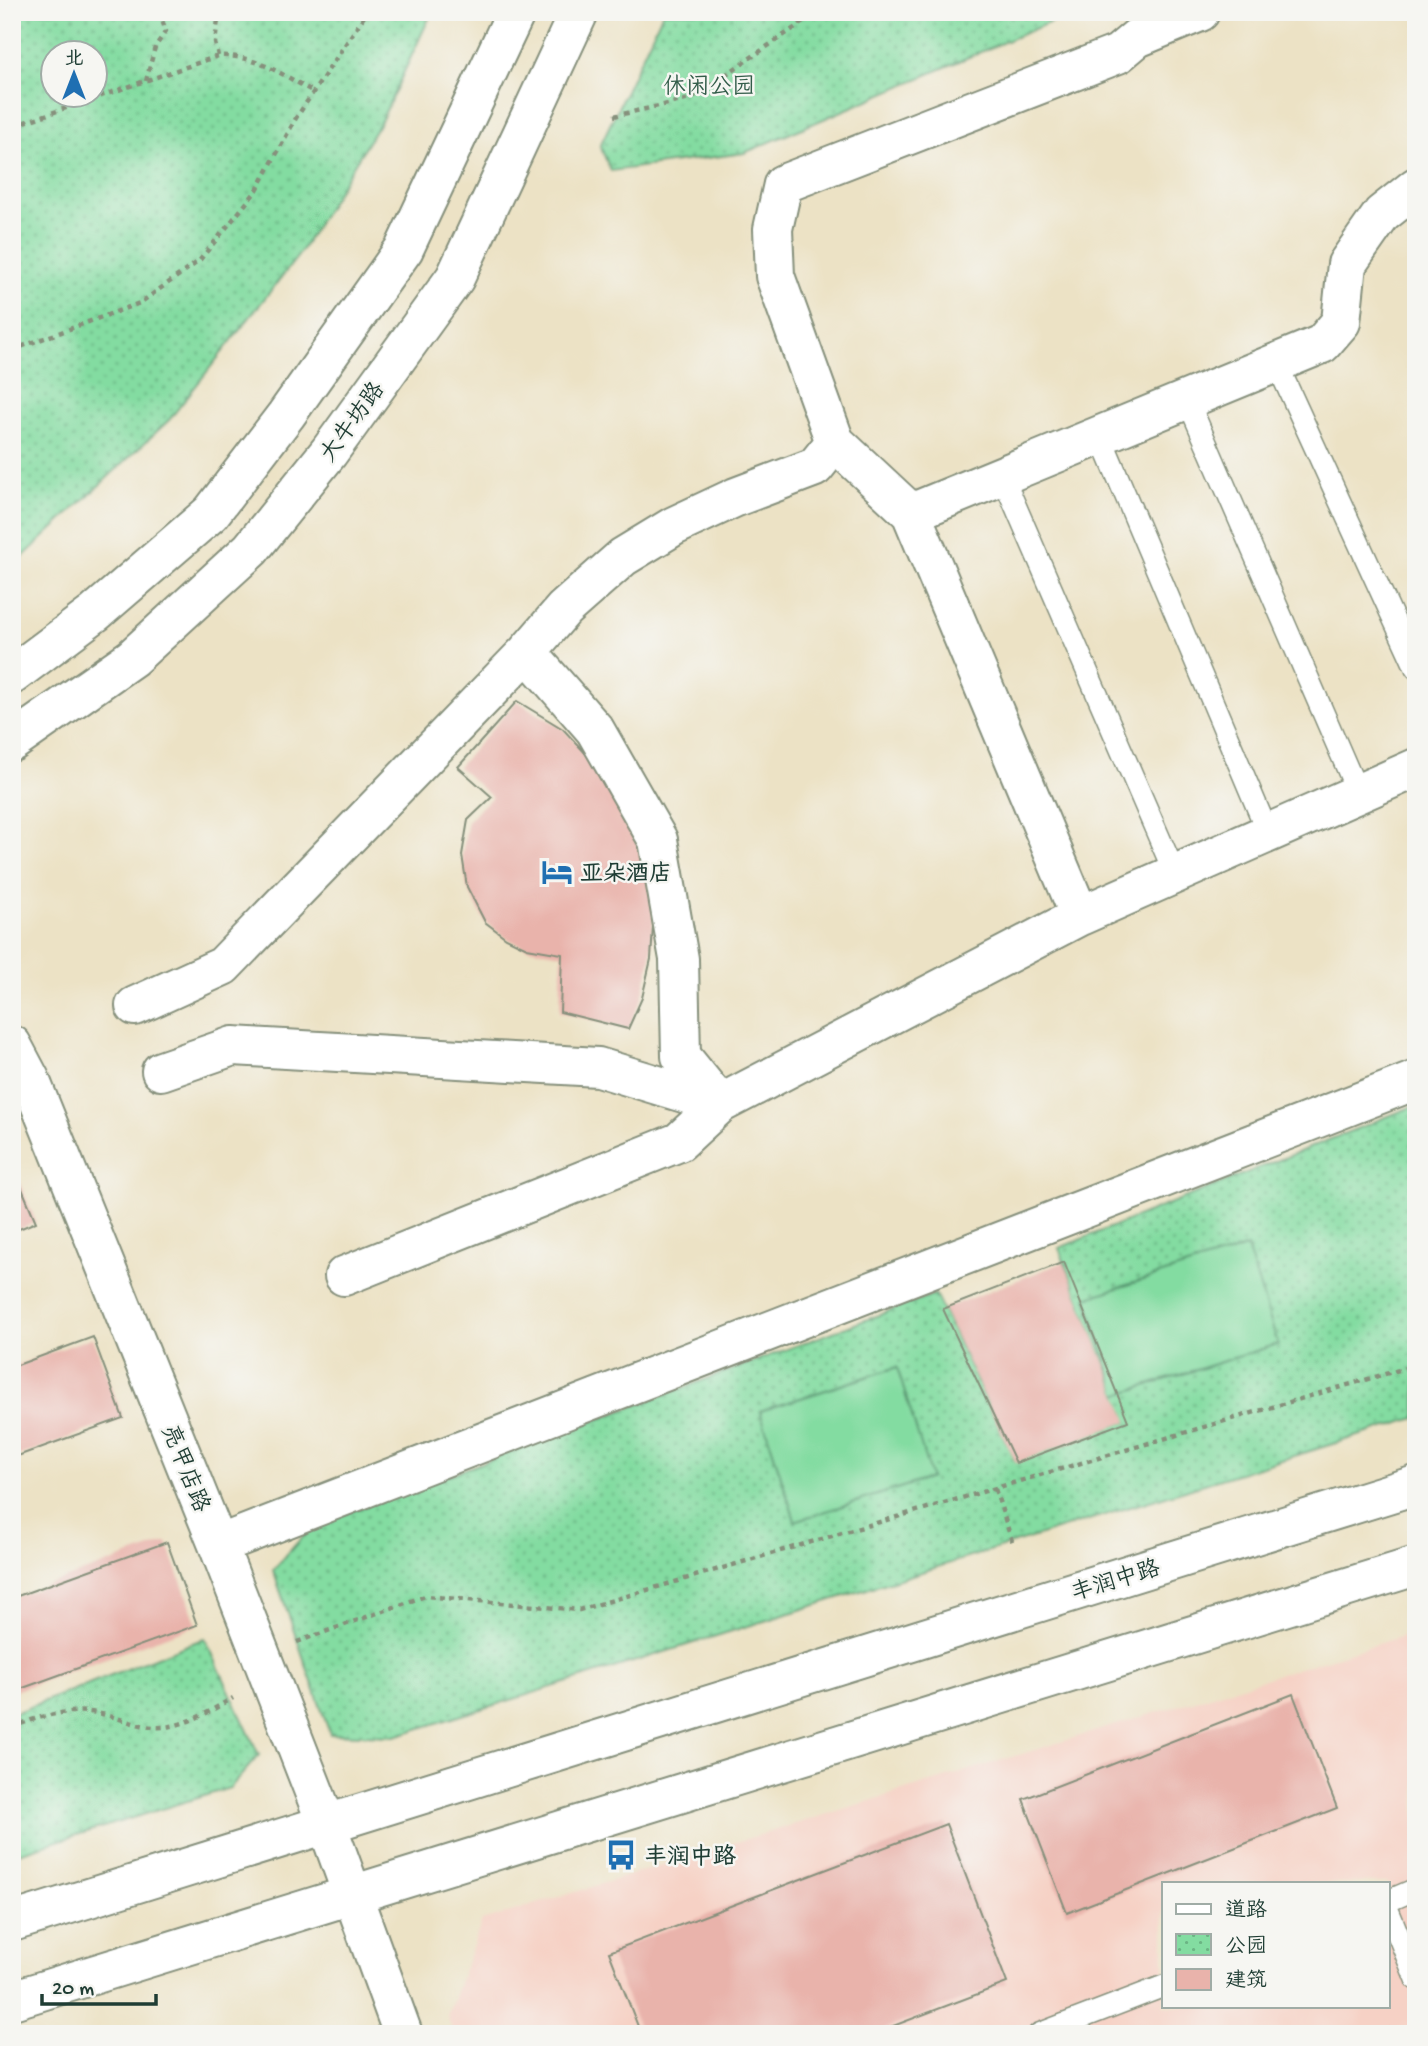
<svg xmlns="http://www.w3.org/2000/svg" width="1428" height="2046" viewBox="0 0 1428 2046" font-family="'Gochi Hand','LXGW WenKai TC',sans-serif">
	<style>
		.built { fill: #f6d1c5; fill-rule: evenodd }
		.green { fill: #83dca1; stroke: #518c6a; stroke-width: 2 }
		.park { fill: url(#park-dots); stroke: #518c6a; stroke-width: 2; fill-rule: evenodd }
		.building { fill: #e9b3ab }
		.lines { fill: none; stroke-linecap: round; stroke-linejoin: round }
		.service-casing { stroke: #86907c; stroke-width: 24 }
		.minor-casing { stroke: #86907c; stroke-width: 42 }
		.tertiary-casing { stroke: #86907c; stroke-width: 42 }
		.path { stroke: #86907c; stroke-width: 4.5; stroke-dasharray: 5 5; stroke-linecap: butt }
		.service { stroke: #fff; stroke-width: 21 }
		.minor { stroke: #fff; stroke-width: 38 }
		.tertiary { stroke: #fff; stroke-width: 38 }
		.labels { text-anchor: middle; stroke-width: 5; stroke-linejoin: round; paint-order: stroke }
		.park-label { font-size: 23px; fill: #335d4a; stroke: #f6f6f2 }
		.street-label { font-size: 23px; fill: #1f3d34; stroke: #f6f6f2 }
		.poi-label { font-size: 23px; font-weight: bold; fill: #1f3d34; stroke: #f6f6f2; text-anchor: start }
	</style>
	<defs>
		<pattern id="park-dots" width="8" height="8" patternUnits="userSpaceOnUse" patternTransform="scale(1.75)"><rect width="8" height="8" fill="#83dca1"/><path d="M2 2h.1M6 6h.1" fill="none" stroke="#6bb484" stroke-width="1.8" stroke-linecap="round"/></pattern>
	</defs>
	<rect width="100%" height="100%" fill="#f6f6f2"/>
	<filter id="ink" filterUnits="userSpaceOnUse"><feTurbulence type="fractalNoise" baseFrequency=".0143" numOctaves="2"/><feDisplacementMap in="SourceGraphic" scale="14" xChannelSelector="R" yChannelSelector="G"/><feConvolveMatrix kernelMatrix="1 2 1 2 8 2 1 2 1" color-interpolation-filters="sRGB"/></filter>
	<filter id="wash" filterUnits="userSpaceOnUse"><feTurbulence type="fractalNoise" baseFrequency=".00686" numOctaves="4" result="noise"/><feDisplacementMap in="SourceGraphic" scale="28" xChannelSelector="R" yChannelSelector="G"/><feGaussianBlur stdDeviation="1.57" result="paint"/><feColorMatrix in="noise" values="0 0 0 0 0 0 0 0 0 0 0 0 0 0 0 0 0 1.4 0 .05"/><feComposite in="paint" operator="in"/></filter>
	<g filter="url(#wash)">
		<rect width="100%" height="100%" fill="#ece2c5"/>
		<path class="built" d="M1416,1632V2034H454L447,2016L482,1921ZM1164,1883H1388V2006H1164Z
			M189,2022L213,2034H149Z"/>
		<path class="green" d="M1247,1247L1278,1344L1117,1395L1085,1298Z
			M897,1367L932,1478L795,1521L760,1411Z"/>
		<path class="park" d="M12,12H432L382,119L298,256L169,420L12,567ZM52,52H94V94H52Z
			M663,12H1074L744,153L611,171L600,146Z
			M1416,1105V1418L395,1736L330,1734L273,1570L312,1526L935,1294L1016,1462L1127,1421L1059,1248ZM1247,1247L1278,1344L1117,1395L1086,1298ZM897,1367L931,1478L795,1521L760,1411Z
			M205,1638L259,1755L230,1788L12,1855V1714Z"/>
		<g id="blocks">
			<path class="building" d="M517,701L563,729L601,770L647,857L654,910L651,959L642,998L628,1029L560,1012L562,954L527,948L506,938L485,922L467,887L462,855L468,820L492,797L458,767Z
				M12,1165L36,1222L12,1232Z
				M1064,1262L1128,1421L1016,1463L943,1309Z
				M93,1337L123,1418L12,1458V1367Z
				M167,1542L197,1625L12,1692V1598Z
				M1293,1694L1337,1808L1067,1913L1023,1799Z
				M946,1824L1007,1983L872,2034H641L609,1952Z
				M1389,2028L1391,2034H1374Z"/>
		</g>
	</g>
	<g filter="url(#ink)">
		<use href="#blocks" fill-opacity="0" stroke="#86907c" stroke-width="2"/>
		<g class="lines">
			<g class="service-casing">
				<path id="service" d="M1276,362L1416,668
					M1187,399L1358,793
					M1100,435L1268,833
					M1002,475L1175,874
					M1388,1901L1416,1889
					M1388,1910L1416,1979
					M1039,2034L1164,1986"/>
			</g>
			<g class="minor-casing">
				<path id="minor" d="M835,442L775,276L773,229L783,184L1118,54L1137,38L1200,12
					M911,513L1080,916
					M527,652L595,730L658,840L679,959L681,1056L720,1104
					M135,1006L223,966L527,652L564,609L623,557L674,526L736,497L815,467L835,442L911,513L1322,344L1341,322L1347,264L1382,214L1416,187
					M12,1045L30,1079L218,1545L327,1825L403,2034
					M161,1071L233,1046L598,1067L720,1104
					M344,1276L679,1142L720,1104L1080,916L1416,768
					M218,1545L1416,1080"/>
			</g>
			<g class="tertiary-casing">
				<path id="tertiary" d="M12,675L95,613L211,513L286,415L404,249L516,12
					M12,742L132,658L251,549L329,452L455,278L579,12
					M12,1922L1416,1485
					M12,2000L1416,1566"/>
			</g>
			<path class="path" d="M12,23L23,12
				M218,56L215,43L219,12
				M146,81L155,47L166,31L159,12
				M12,108L22,123L218,56C254,54 283,75 314,92
				M614,116L690,99L812,16L826,12
				M12,350L140,303L199,261L257,190L296,118L367,12
				M995,1489L1013,1544
				M297,1642L425,1596L579,1610L1416,1365
				M12,1728C37,1716 74,1707 101,1714C122,1718 142,1729 164,1727C188,1725 212,1710 233,1698"/>
			<use href="#service" class="service"/>
			<use href="#minor" class="minor"/>
			<use href="#tertiary" class="tertiary"/>
		</g>
	</g>
	<defs>
		<g id="hotel-bare" transform="scale(2.415)"><path d="M-6-4.5h1.5V1H6V5H4.5V3h-9V5H-6ZM-4 0a1.8 1.8 0 1 1 3.6 0ZM.5 0V-2.5h3Q6-2.5 6 0Z" fill="#1f6fb2" stroke="#f6f6f2" stroke-width="2.5" paint-order="stroke"/></g>
		<g id="bus-bare" transform="scale(2.415)"><path d="M-5-6H5V4H4V6H2V4H-2V6H-4V4H-5ZM-3.5-4V0h7V-4ZM-3.5 1.2v1.5H-2V1.2ZM2 1.2v1.5H3.5V1.2Z" fill="#1f6fb2" stroke="#f6f6f2" stroke-width="2.5" paint-order="stroke"/></g>
	</defs>
	<g fill-rule="evenodd">
		<use href="#hotel-bare" x="557" y="872"/>
		<use href="#bus-bare" x="621" y="1855"/>
	</g>
	<g class="labels">
		<g class="park-label">
			<text x="709" y="93">休闲公园</text>
		</g>
		<g class="street-label">
			<text transform="translate(351 421) rotate(-54)" y="8">大牛坊路</text>
			<text transform="translate(187 1468) rotate(68)" y="8">亮甲店路</text>
			<text transform="translate(1115 1579) rotate(-17)" y="8">丰润中路</text>
		</g>
		<g class="poi-label">
			<text x="580" y="880">亚朵酒店</text>
			<text x="644" y="1863">丰润中路</text>
		</g>
	</g>
	<rect width="1428" height="2046" fill="none" stroke="#f6f6f2" stroke-width="42"/>
	<rect x="1162" y="1882" width="228" height="126" fill="#f6f6f2" stroke="#a0aca6" stroke-width="2"/>
	<rect x="1176" y="1904" width="35" height="10" fill="#ffffff" stroke="#a0aca6" stroke-width="2"/>
	<text x="1225" y="1916" font-size="21" fill="#1f3d34">道路</text>
	<rect x="1176" y="1934" width="35" height="21" fill="url(#park-dots)" stroke="#a0aca6" stroke-width="2"/>
	<text x="1225" y="1952" font-size="21" fill="#1f3d34">公园</text>
	<rect x="1176" y="1969" width="35" height="21" fill="#e9b3ab" stroke="#a0aca6" stroke-width="2"/>
	<text x="1225" y="1986" font-size="21" fill="#1f3d34">建筑</text>
	<g transform="translate(74 74)"><circle r="33" fill="#f6f6f2" stroke="#a0aca6" stroke-width="2"/>
	<path d="M0-5L12 26L0 18L-12 26Z" fill="#1f6fb2"/>
	<text y="-10" font-size="19" font-weight="bold" text-anchor="middle" fill="#1f3d34">北</text>
	</g>
	<path d="M42 1994v10h114v-10" fill="none" stroke="#1f3d34" stroke-width="3.5"/>
	<text x="52" y="1994" font-size="21" fill="#1f3d34" stroke="#f6f6f2" stroke-width="5" paint-order="stroke">20 m</text>
</svg>
